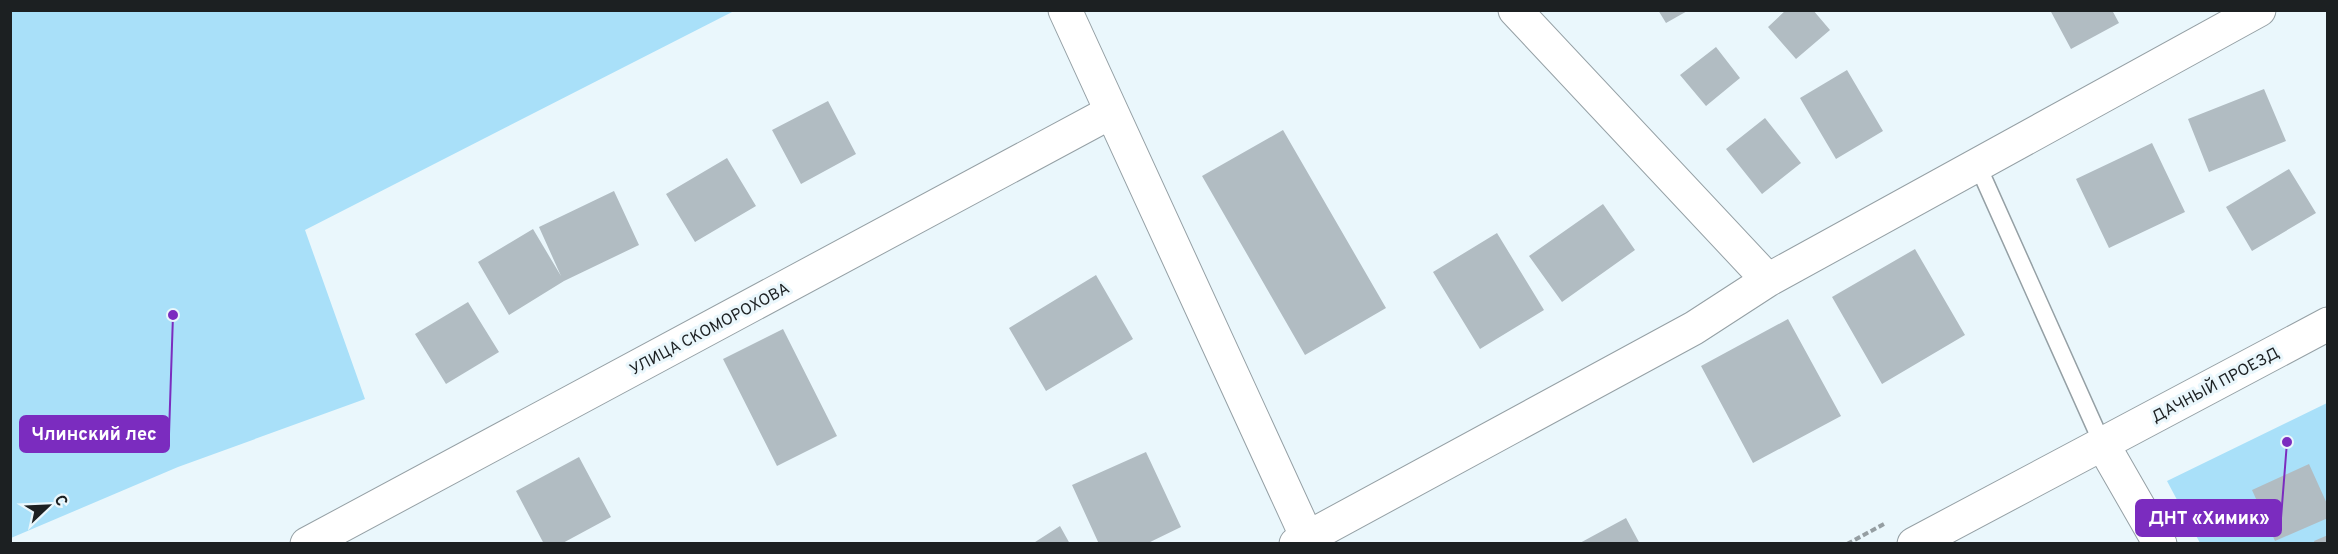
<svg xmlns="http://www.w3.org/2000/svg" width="2338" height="554" viewBox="0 0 2338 554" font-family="Overpass,sans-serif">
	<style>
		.green { fill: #a9e0f9 }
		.building { fill: #b1bcc2 }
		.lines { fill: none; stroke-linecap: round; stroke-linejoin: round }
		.lane-casing { stroke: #95a0a5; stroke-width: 19 }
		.street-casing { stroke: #95a0a5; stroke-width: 35 }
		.path { stroke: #959ea2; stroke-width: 4; stroke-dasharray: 6 3; stroke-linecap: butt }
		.lane { stroke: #fff; stroke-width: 16 }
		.street { stroke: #fff; stroke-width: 33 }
		.labels { text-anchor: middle; stroke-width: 6; stroke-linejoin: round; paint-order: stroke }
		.street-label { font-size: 16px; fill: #1c2022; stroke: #eaf7fc }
		.leader { fill: none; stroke: #7b2cbf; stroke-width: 2 }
		.callout-dot { fill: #7b2cbf; stroke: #eaf7fc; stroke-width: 2 }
		.callout { fill: #7b2cbf; stroke: #7b2cbf; stroke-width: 2 }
		.callout-label { font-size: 18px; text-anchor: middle; font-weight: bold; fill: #fff }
	</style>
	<rect width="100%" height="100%" fill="#eaf7fc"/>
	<path class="green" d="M11,10H734V11L305,230L365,399L178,467L11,538Z
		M2327,403V543H2200L2167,481Z"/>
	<path class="building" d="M1658,10H1689L1666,23Z
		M1786,10H1813L1830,30L1796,59L1768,27Z
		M2050,10H2112L2119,23L2071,49Z
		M1716,47L1740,78L1706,106L1680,75Z
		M1847,70L1883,131L1836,159L1800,98Z
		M2264,89L2286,141L2209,172L2188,119Z
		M828,101L856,154L801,184L772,130Z
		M1765,118L1801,163L1762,194L1726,149Z
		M1283,130L1386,308L1305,355L1202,176Z
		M2152,143L2185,212L2109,248L2076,179Z
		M727,158L756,206L695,242L666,194Z
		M2289,169L2316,213L2252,251L2226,207Z
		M614,191L639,245L564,281L509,315L478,262L533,229L561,276L539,227Z
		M1603,204L1635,250L1562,302L1529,256Z
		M1497,233L1544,310L1480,349L1433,272Z
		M1915,249L1965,335L1882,384L1832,297Z
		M1096,275L1133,339L1046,391L1009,328Z
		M468,302L499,352L446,384L415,334Z
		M1788,319L1841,416L1753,463L1701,366Z
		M783,329L837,436L777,466L723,359Z
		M1146,452L1181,527L1146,544H1099L1072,485Z
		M579,457L611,517L561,544H544L516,491Z
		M2309,464L2328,506V518L2275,541L2252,490Z
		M1626,518L1640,544H1578Z
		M1060,526L1070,544H1032Z
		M2328,535V544H2315L2314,541Z"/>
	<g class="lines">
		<g class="lane-casing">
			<path id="lane" d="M1978,166L2102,443"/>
		</g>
		<g class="street-casing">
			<path id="street" d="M1065,10L1310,544
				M1515,10L1768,280L2259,10
				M2102,443L2160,544
				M307,544L1111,112
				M1296,544L1694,328L1768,280
				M1914,544L2328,324"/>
		</g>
		<path class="path" d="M1847,544L1884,524"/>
		<use href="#lane" class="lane"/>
		<use href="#street" class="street"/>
	</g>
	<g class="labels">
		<g class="street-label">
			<text transform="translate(709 328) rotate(-28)" y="6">УЛИЦА СКОМОРОХОВА</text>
			<text transform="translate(2215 384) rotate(-28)" y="6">ДАЧНЫЙ ПРОЕЗД</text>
		</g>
	</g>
	<path class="leader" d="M173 315L169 434M2287 442L2281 518"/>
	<g class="callout-dot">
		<circle cx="173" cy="315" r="6"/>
		<circle cx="2287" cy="442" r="6"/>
	</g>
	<g class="callout">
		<rect x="20" y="416" width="149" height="36" rx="6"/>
		<rect x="2136" y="500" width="145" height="36" rx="6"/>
	</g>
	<g class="callout-label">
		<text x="94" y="440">Члинский лес</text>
		<text x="2209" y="524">ДНТ «Химик»</text>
	</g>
	<rect width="2338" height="554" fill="none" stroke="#1c2022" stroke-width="24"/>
	<g transform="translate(48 506) rotate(67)" stroke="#eaf7fc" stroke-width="4.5" paint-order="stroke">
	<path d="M0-4.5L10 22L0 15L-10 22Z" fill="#1c2022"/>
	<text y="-9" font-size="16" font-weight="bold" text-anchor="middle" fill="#1c2022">С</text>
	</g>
</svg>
